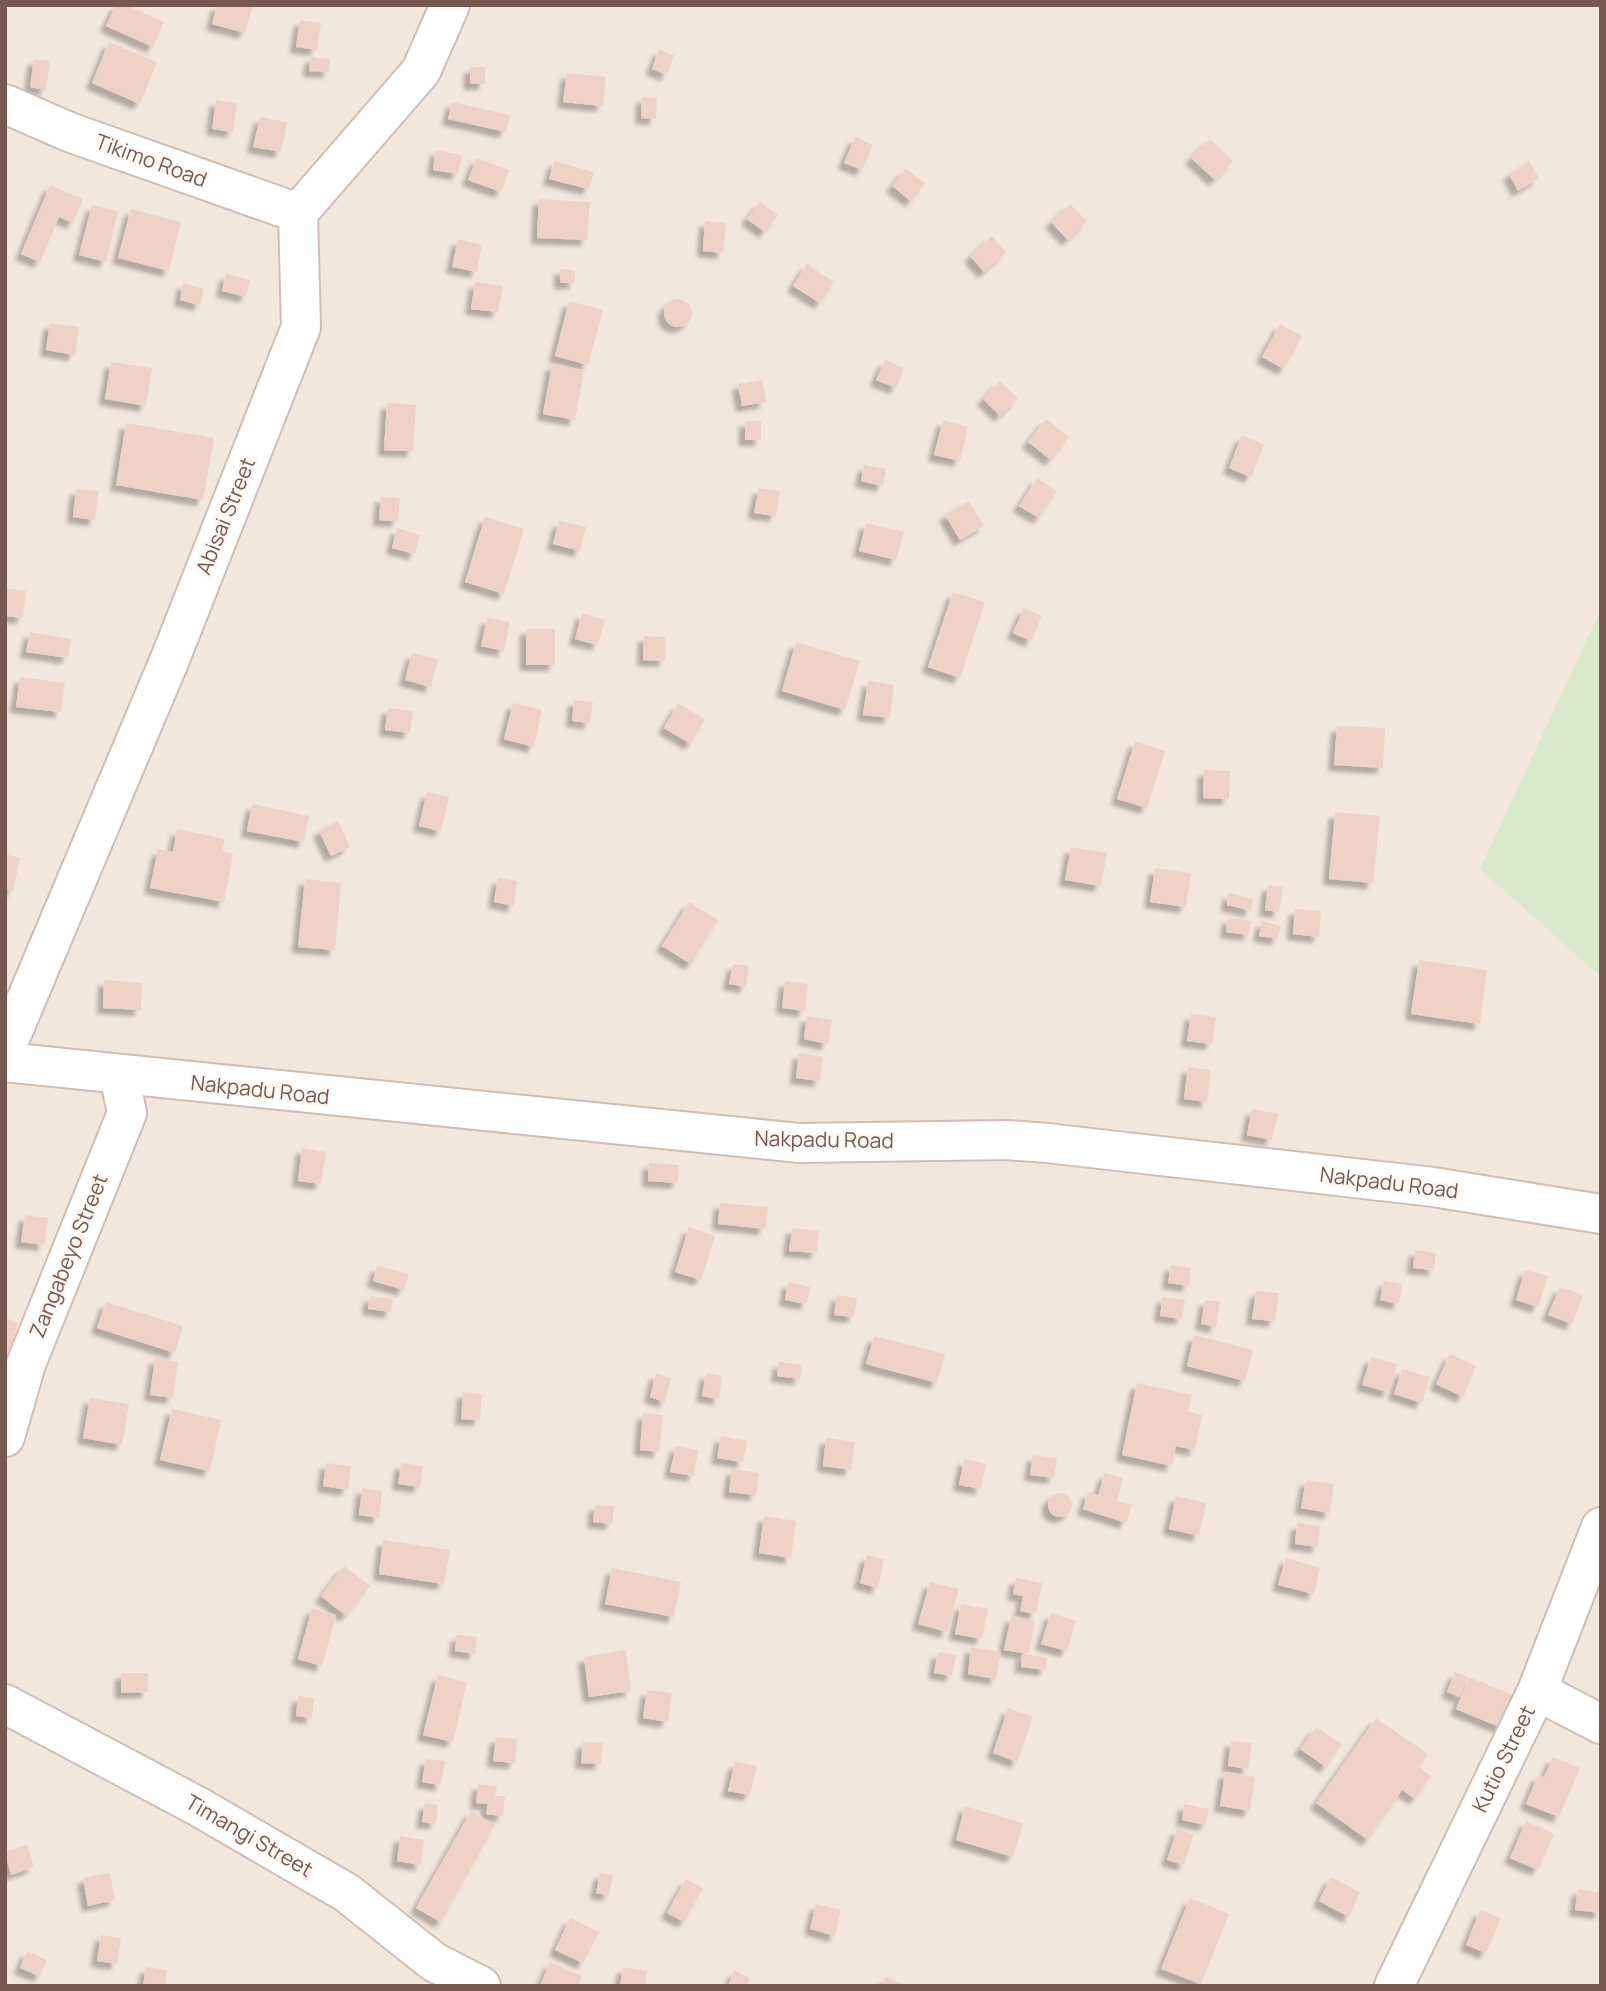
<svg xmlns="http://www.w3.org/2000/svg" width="1606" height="1991" viewBox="0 0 1606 1991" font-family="Manrope,sans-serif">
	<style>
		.residential { fill: #f3e6db }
		.green { fill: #dae9cb }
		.building { fill: #efd2c6; filter: url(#shadow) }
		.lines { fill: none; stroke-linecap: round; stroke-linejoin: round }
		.minor-casing { stroke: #d0beb4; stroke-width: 42 }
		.minor { stroke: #fff; stroke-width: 38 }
		.labels { text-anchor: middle; stroke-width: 5; stroke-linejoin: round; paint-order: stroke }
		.street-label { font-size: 21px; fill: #765a50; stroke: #fef8f3 }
	</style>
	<defs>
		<filter id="shadow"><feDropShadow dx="-6" dy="6" stdDeviation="2" flood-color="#0004"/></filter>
	</defs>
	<rect width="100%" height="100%" fill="#fbf4ec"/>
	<path class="residential" d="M5,5H1601V1986H5Z"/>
	<path class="green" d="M1601,609V977L1480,869Z"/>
	<path class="building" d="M116,5H125L164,22L153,47L106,26Z
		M217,5H253L245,33L212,24Z
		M300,20L321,23L317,50L296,47Z
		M109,42L157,62L140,104L92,83Z
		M659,50L674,55L667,75L652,69Z
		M311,57L330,59L329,72L309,71Z
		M34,59L50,61L46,90L30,87Z
		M470,67H485V84H470Z
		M567,73L606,77L603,106L563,102Z
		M642,97L657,98L656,119L641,118Z
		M216,100L237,103L233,132L212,129Z
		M452,102L510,115L506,132L448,119Z
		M260,117L287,122L281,152L253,147Z
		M855,137L873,145L862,170L844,163Z
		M1210,139L1233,161L1215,180L1191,158Z
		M436,150L462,155L458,174L433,170Z
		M477,158L509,170L501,192L468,180Z
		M554,161L594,172L589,189L549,179Z
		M1529,161L1539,178L1518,191L1509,174Z
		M906,169L925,183L911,201L892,186Z
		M50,185L83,199L73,223L59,217L40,262L21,254Z
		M539,199L590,202L587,240L537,238Z
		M760,202L778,215L765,232L747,219Z
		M1070,204L1087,221L1068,240L1051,222Z
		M92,205L118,211L106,262L79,255Z
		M131,209L181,222L169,271L118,258Z
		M705,221L726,223L723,253L703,251Z
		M992,236L1006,252L984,272L970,256Z
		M458,239L482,245L477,272L452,267Z
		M807,264L834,282L820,303L793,286Z
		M560,269L575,270V283H560Z
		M226,274L250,280L246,297L222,291Z
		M475,282L503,286L498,312L471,309Z
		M183,283L204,289L200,305L180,300Z
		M664 313a14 14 0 1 1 28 0a14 14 0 1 1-28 0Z
		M569,301L603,310L588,365L555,356Z
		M50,323L79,327L75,355L46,350Z
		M1280,324L1302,336L1284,369L1262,357Z
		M885,360L904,368L896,388L876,380Z
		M111,362L152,368L146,406L105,399Z
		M552,364L584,370L575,420L543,414Z
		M762,380L766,402L742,406L738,384Z
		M1000,381L1018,398L1000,416L983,399Z
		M387,403L416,405L413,451L384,450Z
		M1046,419L1069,437L1051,460L1028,442Z
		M943,420L968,427L960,461L934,455Z
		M745,421H761V440H745Z
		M126,423L214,438L203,500L116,485Z
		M1242,435L1264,445L1251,477L1229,468Z
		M864,465L886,469L883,486L861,481Z
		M1037,478L1057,491L1039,518L1019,506Z
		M759,488L780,491L776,516L754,513Z
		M76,489L99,491L95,520L73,517Z
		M381,497L400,498L398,521L379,520Z
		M969,501L984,526L960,540L945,515Z
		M485,517L524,529L504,594L465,582Z
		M559,521L586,527L580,551L553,544Z
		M866,523L904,532L896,560L859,551Z
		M397,528L420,535L415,554L392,548Z
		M5,588L26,591L23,618L5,616Z
		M953,592L985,602L960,678L928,667Z
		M1024,608L1042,616L1031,641L1013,633Z
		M582,613L605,620L598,645L575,639Z
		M487,618L510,622L504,651L481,646Z
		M526,629H555V665H526Z
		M30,632L71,639L68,658L26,652Z
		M644,636L666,637L665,661L643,660Z
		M796,642L860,661L845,710L782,691Z
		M412,653L438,659L431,687L405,680Z
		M20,677L65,683L61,712L16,707Z
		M868,681L894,685L890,718L863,715Z
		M574,700L593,702L590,723L572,721Z
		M513,703L542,710L534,747L504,739Z
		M678,704L705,719L691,744L664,728Z
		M388,708L413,711L410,733L385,730Z
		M1337,726L1385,728L1383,768L1334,765Z
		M1135,741L1165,751L1147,808L1117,799Z
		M1204,770L1230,771L1229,799L1203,798Z
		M427,792L449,797L441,831L419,826Z
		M252,804L309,816L304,842L247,831Z
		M1335,812L1380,816L1373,883L1329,879Z
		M338,821L350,847L331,856L319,831Z
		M177,829L225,839L222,851L233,854L224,902L150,888L158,849L173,852Z
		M1071,847L1107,853L1101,886L1065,880Z
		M5,854L20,858L13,891L5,889Z
		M1155,868L1191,873L1186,907L1150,902Z
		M498,878L517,881L514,906L494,902Z
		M305,879L341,883L335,950L298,947Z
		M1268,885L1283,887L1279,912L1265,910Z
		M1229,893L1253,899L1251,911L1227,905Z
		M689,902L718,920L691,964L662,946Z
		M1295,909L1321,911L1319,937L1293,934Z
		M1228,918L1251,921L1249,935L1226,932Z
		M1262,921L1281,926L1278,939L1259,936Z
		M1419,960L1487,970L1480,1024L1411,1014Z
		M733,964L749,966L746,987L729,984Z
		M104,980L142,983L141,1010L103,1008Z
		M785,981L808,984L805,1011L782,1008Z
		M1191,1014L1216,1017L1212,1044L1187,1041Z
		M807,1016L832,1020L828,1044L804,1039Z
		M799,1053L823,1057L820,1081L796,1078Z
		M1188,1067L1211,1070L1207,1102L1184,1099Z
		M1252,1109L1278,1114L1272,1140L1247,1135Z
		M302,1148L326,1152L321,1184L298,1181Z
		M649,1163L679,1165L678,1183L648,1181Z
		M720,1203L768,1207L765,1229L718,1224Z
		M25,1215L48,1218L44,1245L21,1242Z
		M689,1227L715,1236L701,1280L675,1272Z
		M792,1228L819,1231L817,1253L789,1251Z
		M1415,1250L1436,1253L1434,1270L1413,1268Z
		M1171,1265L1191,1268L1189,1286L1168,1283Z
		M377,1266L409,1274L404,1290L373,1281Z
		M1525,1270L1548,1276L1538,1307L1516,1300Z
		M1384,1281L1402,1284L1399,1304L1380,1300Z
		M788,1282L810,1287L807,1304L785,1300Z
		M1560,1287L1583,1295L1572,1324L1548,1315Z
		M1256,1291L1279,1293L1275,1321L1252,1319Z
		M837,1295L857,1298L854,1317L834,1315Z
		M370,1296L393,1299L391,1312L368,1309Z
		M1163,1297L1185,1300L1182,1319L1160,1316Z
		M1205,1300L1220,1302L1216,1327L1201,1324Z
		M106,1302L183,1326L175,1353L97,1328Z
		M5,1318L18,1322L11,1349L5,1348Z
		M1194,1335L1253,1350L1245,1381L1187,1366Z
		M874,1336L945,1354L937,1383L866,1364Z
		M1450,1354L1476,1366L1463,1397L1436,1384Z
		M1371,1357L1397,1364L1388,1392L1362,1385Z
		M155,1358L178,1362L173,1398L150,1395Z
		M779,1362L802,1365L800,1379L777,1376Z
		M1402,1369L1430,1377L1422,1403L1394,1394Z
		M656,1373L671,1378L665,1402L650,1397Z
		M706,1373L722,1376L719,1399L702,1396Z
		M1137,1383L1192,1395L1188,1412L1202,1415L1195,1450L1176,1446L1172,1466L1122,1455Z
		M463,1392L482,1394L480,1420L461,1419Z
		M90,1398L129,1404L122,1445L83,1438Z
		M172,1409L221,1420L210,1471L160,1460Z
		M643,1413L663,1415L659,1452L640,1450Z
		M721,1436L747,1441L743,1462L717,1458Z
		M826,1438L855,1442L851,1470L823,1466Z
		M676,1446L698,1450L694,1476L670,1472Z
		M1033,1455L1057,1458L1054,1478L1030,1475Z
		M964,1459L986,1464L981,1489L959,1485Z
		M326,1463L351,1466L348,1490L323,1486Z
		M401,1463L423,1466L420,1487L398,1484Z
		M732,1469L759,1473L756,1495L729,1492Z
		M1105,1473L1123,1478L1117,1501L1132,1505L1126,1523L1083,1509L1088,1492L1098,1495Z
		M1306,1480L1334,1484L1330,1513L1301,1508Z
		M362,1488L382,1491L379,1518L359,1515Z
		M1048 1505a12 12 0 1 1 24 0a12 12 0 1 1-24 0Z
		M1176,1496L1206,1503L1199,1536L1169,1529Z
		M595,1505L614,1506L612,1524L593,1522Z
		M764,1516L796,1521L791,1558L759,1553Z
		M1297,1523L1320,1526L1318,1547L1295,1544Z
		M383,1540L450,1550L444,1584L379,1574Z
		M867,1555L884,1559L878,1588L860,1583Z
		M1286,1558L1320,1568L1314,1594L1278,1585Z
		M344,1566L370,1586L346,1616L321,1596Z
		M612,1568L681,1582L674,1617L605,1604Z
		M1016,1578L1042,1583L1036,1614L1020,1611L1023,1596L1013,1594Z
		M930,1582L959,1589L947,1632L918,1624Z
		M961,1604L988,1609L982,1639L955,1634Z
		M312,1608L336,1615L322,1666L298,1659Z
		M1051,1613L1076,1621L1067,1651L1041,1644Z
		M1011,1616L1035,1621L1029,1654L1004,1650Z
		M457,1635L477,1637L475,1654L455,1651Z
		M971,1647L1001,1652L996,1679L968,1674Z
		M626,1650L631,1691L589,1697L584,1657Z
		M938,1652L956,1655L952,1676L934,1673Z
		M1022,1654L1047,1657L1046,1670L1021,1667Z
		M1455,1672L1468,1677L1460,1697L1447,1692Z
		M121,1673H148V1692L121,1693Z
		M438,1675L467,1682L453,1742L423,1735Z
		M1469,1677L1515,1696L1502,1728L1456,1709Z
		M647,1690L672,1693L668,1722L643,1718Z
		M298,1696L314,1698L312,1718L296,1716Z
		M1008,1708L1033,1717L1017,1762L993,1753Z
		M1376,1718L1428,1754L1419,1767L1431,1776L1415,1799L1402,1790L1368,1840L1316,1803Z
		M1316,1727L1342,1744L1326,1767L1300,1749Z
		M496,1737L517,1739L515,1763L493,1761Z
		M1231,1741L1252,1743L1248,1769L1228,1766Z
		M583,1742L603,1743L601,1764L581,1763Z
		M1553,1757L1580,1768L1559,1817L1526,1804L1538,1775L1544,1777Z
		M426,1759L445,1761L441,1785L422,1782Z
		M735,1762L757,1766L750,1795L728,1791Z
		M1225,1772L1255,1777L1250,1811L1220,1806Z
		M478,1784L497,1786L495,1796H505L503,1816L486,1814L488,1804L476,1803Z
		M425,1803L438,1805L436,1823L422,1822Z
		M1184,1804L1209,1809L1206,1825L1182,1820Z
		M965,1806L1023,1823L1013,1857L956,1840Z
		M471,1811L495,1825L441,1922L416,1908Z
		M1526,1821L1554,1834L1538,1870L1510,1858Z
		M1177,1829L1194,1834L1184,1865L1167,1860Z
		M400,1836L424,1840L421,1865L397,1861Z
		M27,1845L34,1867L11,1875L5,1852Z
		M110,1873L115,1900L88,1906L83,1878Z
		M600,1873L613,1875L609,1895L596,1893Z
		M1331,1877L1360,1892L1349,1917L1319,1901Z
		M686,1879L703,1888L684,1922L667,1913Z
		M1578,1889L1601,1893V1913L1575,1910Z
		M1190,1898L1229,1914L1201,1984L1161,1969Z
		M816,1904L841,1910L835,1936L810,1929Z
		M1480,1910L1501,1918L1486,1953L1466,1945Z
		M570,1918L599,1932L583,1963L555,1950Z
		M101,1935L121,1938L117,1964L97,1961Z
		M27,1951L47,1960L40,1976L20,1968Z
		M550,1962L582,1976L578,1986H540Z
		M146,1967L167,1970L165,1986H143Z
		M623,1967L647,1971L645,1986H620Z
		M735,1970L750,1978L746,1986H728Z
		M886,1977L906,1986H882Z"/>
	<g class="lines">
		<g class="minor-casing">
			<path id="minor" d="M5,104L69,132L298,213
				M5,1050L170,659L301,327L298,213L421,71L450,5
				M5,1062L799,1143L1007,1140L1047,1143L1433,1187L1601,1214
				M5,1437L26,1364L127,1113L119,1075
				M1537,1691L1601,1724
				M5,1704L199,1807L347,1893L434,1962L481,1986
				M1394,1986L1537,1691L1601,1527"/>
		</g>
		<use href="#minor" class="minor"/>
	</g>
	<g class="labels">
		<g class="street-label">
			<text transform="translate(151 161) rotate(20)" y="7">Tikimo Road</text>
			<text transform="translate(226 516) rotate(-68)" y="7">Abisai Street</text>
			<text transform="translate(260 1090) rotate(6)" y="7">Nakpadu Road</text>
			<text transform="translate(824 1140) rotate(1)" y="7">Nakpadu Road</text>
			<text transform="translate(1389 1183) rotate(7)" y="7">Nakpadu Road</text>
			<text transform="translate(69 1256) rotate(-68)" y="7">Zangabeyo Street</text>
			<text transform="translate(1504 1759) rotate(-64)" y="7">Kutio Street</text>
			<text transform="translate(249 1836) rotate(30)" y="7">Timangi Street</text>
		</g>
	</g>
	<rect width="1606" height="1991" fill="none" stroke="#765a50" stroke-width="14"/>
</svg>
